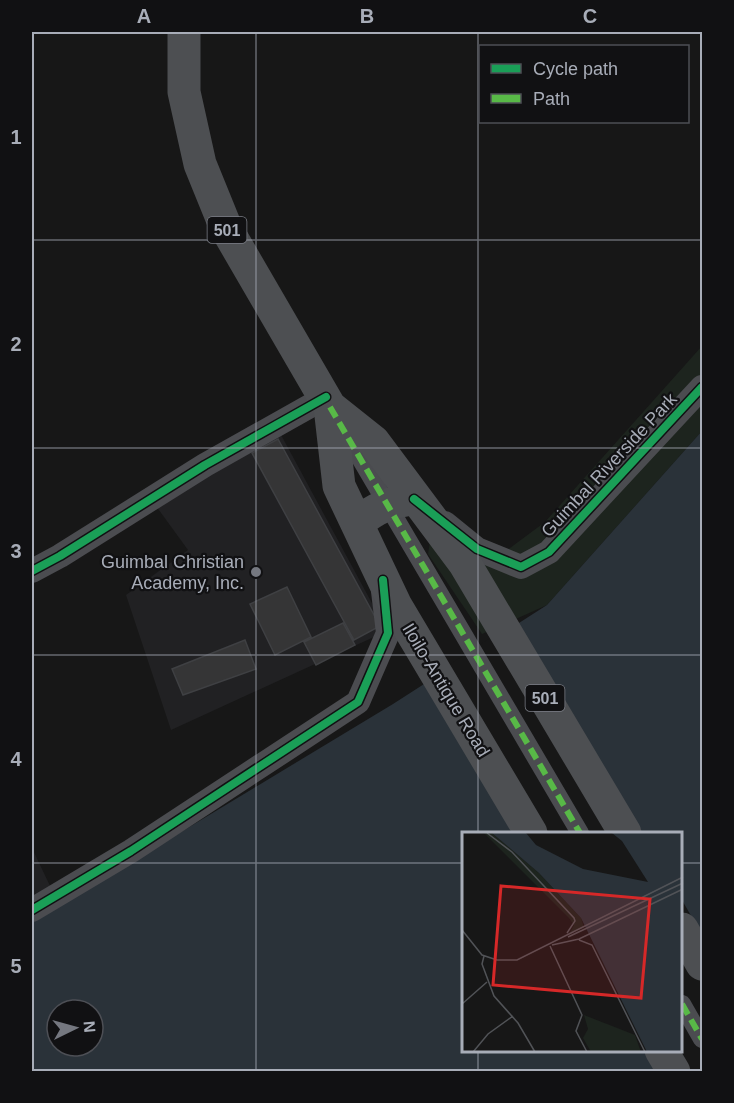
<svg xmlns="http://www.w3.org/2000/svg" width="734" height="1103" viewBox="0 0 734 1103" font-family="Helvetica,sans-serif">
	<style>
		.built { fill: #212123 }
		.green { fill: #1d241e }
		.water { fill: #2a3239; fill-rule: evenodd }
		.pier { fill: #171717 }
		.building { fill: #353536; stroke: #3f4043; stroke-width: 1.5 }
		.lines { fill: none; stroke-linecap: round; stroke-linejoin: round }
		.pedestrian { stroke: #4b4c50; stroke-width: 18 }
		.minor { stroke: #4b4c50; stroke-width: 24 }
		.primary { stroke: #4d4f52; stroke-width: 33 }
		.quiet { stroke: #58b947; stroke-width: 6; stroke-dasharray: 12 6; stroke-linecap: butt }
		.cycleway-casing { stroke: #111113; stroke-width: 11 }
		.cycleway { stroke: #1a9f57; stroke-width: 8 }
		.grid { fill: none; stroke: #a8adb8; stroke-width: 1.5; stroke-opacity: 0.55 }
		.poi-dot { fill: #757880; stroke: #111113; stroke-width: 2 }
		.labels { text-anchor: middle; stroke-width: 4.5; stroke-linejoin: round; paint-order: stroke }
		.shield { fill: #111113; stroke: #7b7e86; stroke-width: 1.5 }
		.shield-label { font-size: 16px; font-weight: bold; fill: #a8adb8 }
		.street-label { font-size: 18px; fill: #a8adb8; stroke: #111113 }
		.poi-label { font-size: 18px; fill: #a8adb8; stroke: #111113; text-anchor: end }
		.inset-road { fill: none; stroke: #515357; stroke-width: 1.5 }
		.view { fill: #d62828; fill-opacity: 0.15; stroke: #d62828; stroke-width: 3 }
		.inset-edge { fill: none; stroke: #a8adb8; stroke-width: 3 }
		.neatline { fill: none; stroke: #a8adb8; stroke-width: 2 }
		.grid-label { font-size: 20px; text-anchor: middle; font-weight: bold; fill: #a8adb8 }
	</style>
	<rect width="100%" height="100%" fill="#171717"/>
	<path class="built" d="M280,433L387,631L171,730L126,595L188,550L156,506Z
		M32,848L51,888L32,899Z"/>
	<path class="green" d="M702,346V431L547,605L482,634L428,554L431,535L494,560L545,522Z"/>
	<path class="water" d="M702,431V1071L32,1072V922L393,704L547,605ZM464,833H682V1050H464ZM57,1010H93V1046H57Z"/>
	<path class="pier" d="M516,621L642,833H517L426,680Z
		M682,900L702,935V1071H658L645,1051L682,1050Z"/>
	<path class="building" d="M278,439L380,626L354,640L252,453Z
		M287,587L311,637L275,655L250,604Z
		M343,623L355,645L316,665L304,642Z
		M245,640L256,669L183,695L172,669Z"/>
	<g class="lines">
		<path class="pedestrian" d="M340,424L580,833
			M682,1004L702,1039"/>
		<path class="minor" d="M445,523L477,549L521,567L549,552L702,387
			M32,571L60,556L205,465L326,397
			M32,910L131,851L358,702L388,633L383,591"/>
		<path class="primary" d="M184,32V92L200,164L226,228L330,407L339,486L396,606L531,833
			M330,407L374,442L465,564L625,833
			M358,523C375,508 392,501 414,499
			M682,929L702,964
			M661,1050L674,1072"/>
		<path class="quiet" d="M330,407L580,833
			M682,1004L702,1039"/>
		<g class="cycleway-casing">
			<path id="cycleway" d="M414,499L477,549L521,567L549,552L702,387
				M32,571L60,556L205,465L326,397
				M32,910L131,851L358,702L388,633L383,580"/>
		</g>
		<use href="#cycleway" class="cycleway"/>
	</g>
	<path class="grid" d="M256,32V1072M478,32V833M32,240H702M32,448H702M32,655H702M32,863H464M682,863H702M478,1050V1072"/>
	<circle class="poi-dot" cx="256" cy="572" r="6"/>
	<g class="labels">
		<g class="shield">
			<rect x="207.5" y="217" width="39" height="26" rx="4.5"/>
			<rect x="525.5" y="685" width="39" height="26" rx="4.5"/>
		</g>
		<g class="shield-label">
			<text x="227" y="236">501</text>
			<text x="545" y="704">501</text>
		</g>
		<g class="street-label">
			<text transform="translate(609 465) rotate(-47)" y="6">Guimbal Riverside Park</text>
			<text transform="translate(446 690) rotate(59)" y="6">Iloilo-Antique Road</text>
		</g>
		<g class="poi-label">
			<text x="244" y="568">Guimbal Christian<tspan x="244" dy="21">Academy, Inc.</tspan></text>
		</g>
	</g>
	<g transform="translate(462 832)">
		<rect width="220" height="220" fill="#171717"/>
		<path d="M22,1H30L77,41L119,86L122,96L108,101L112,93L107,86ZM122,183L173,203L179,220H129L121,206L126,197Z" fill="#1d241e"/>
		<path d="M30,1H64L74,13L121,37L186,50L160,9L150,1H220V220H185L119,86L77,41Z" fill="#2a3239"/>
		<path class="inset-road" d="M25,1L50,20L112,86L113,89L105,101M0,98L20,123L35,128H55L221,45M106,105L221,51M117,108L130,113L183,220M90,113L117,107L221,57M88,114L120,183L114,199L125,220M22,124L20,132L32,164L56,191L73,220M0,172L25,150M11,220L26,202L51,184"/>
		<path class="view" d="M39,54L188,67L179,166L31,153Z"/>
		<rect width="220" height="220" class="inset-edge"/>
	</g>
	<rect width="734" height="1103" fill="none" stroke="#111113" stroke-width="66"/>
	<rect x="479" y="45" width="210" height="78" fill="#111113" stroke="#4d4f55" stroke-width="1.5"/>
	<rect x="491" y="64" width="30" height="9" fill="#1a9f57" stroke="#4d4f55" stroke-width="1.5"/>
	<text x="533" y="75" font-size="18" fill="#a8adb8">Cycle path</text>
	<rect x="491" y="94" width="30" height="9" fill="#58b947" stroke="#4d4f55" stroke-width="1.5"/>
	<text x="533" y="105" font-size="18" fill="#a8adb8">Path</text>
	<g transform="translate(75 1028) rotate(85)"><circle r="28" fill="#111113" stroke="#4d4f55" stroke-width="1.5"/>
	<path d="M0-4.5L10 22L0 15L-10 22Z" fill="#757880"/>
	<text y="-9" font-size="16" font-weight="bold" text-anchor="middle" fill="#a8adb8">N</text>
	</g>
	<rect x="33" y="33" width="668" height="1037" class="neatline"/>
	<g class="grid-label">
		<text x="144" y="23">A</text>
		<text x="367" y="23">B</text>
		<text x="590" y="23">C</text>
		<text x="16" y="144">1</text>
		<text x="16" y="351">2</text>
		<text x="16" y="558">3</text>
		<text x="16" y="766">4</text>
		<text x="16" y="973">5</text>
	</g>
</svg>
